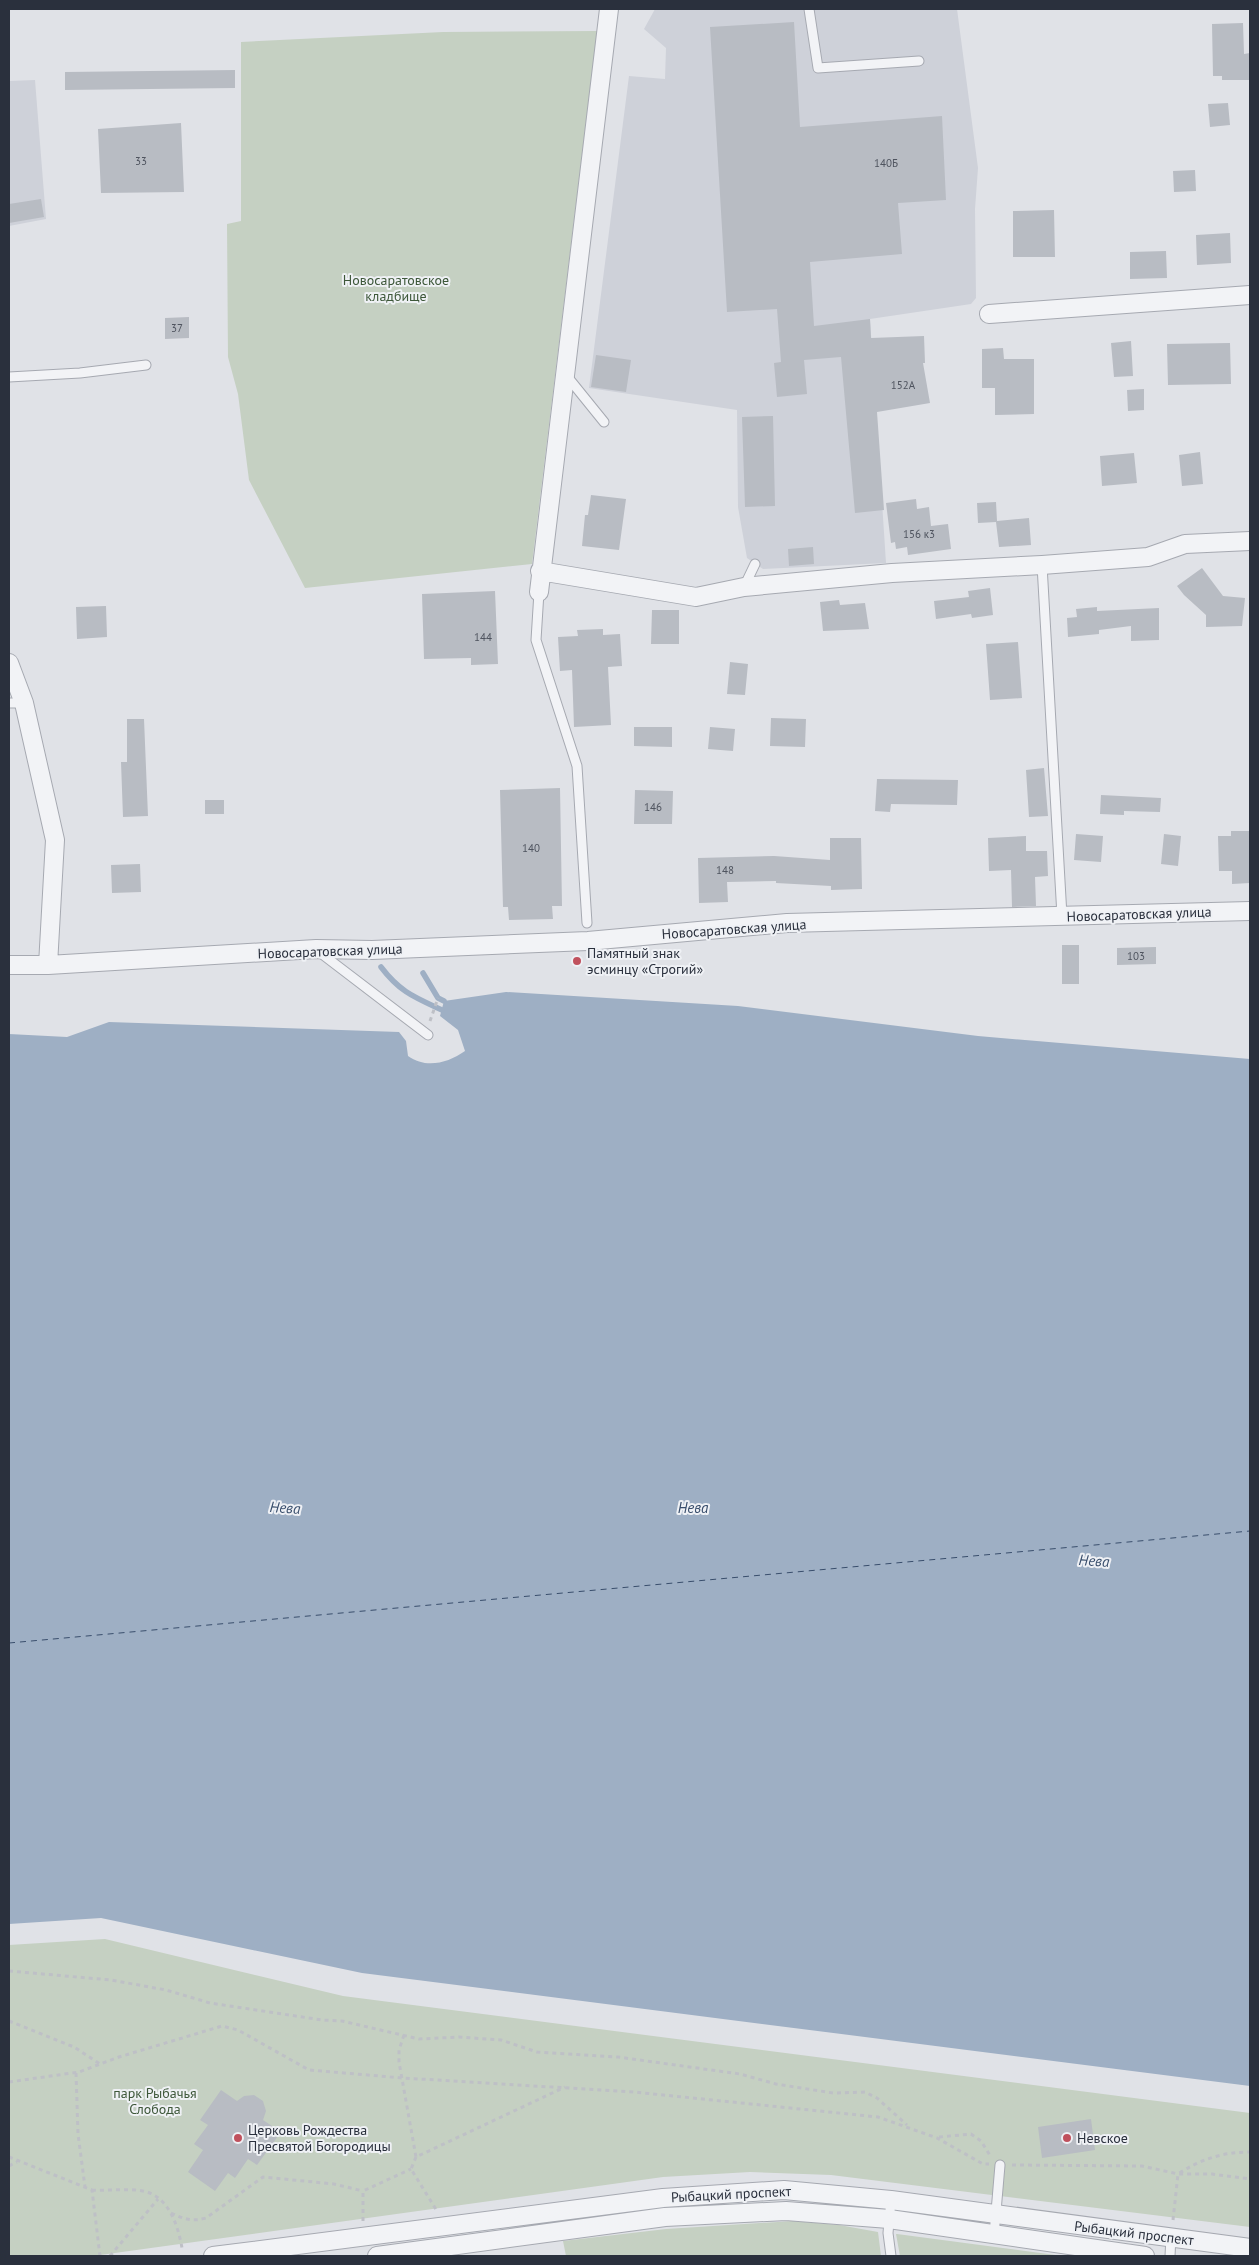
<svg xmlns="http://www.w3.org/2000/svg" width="1259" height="2265" viewBox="0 0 1259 2265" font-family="'PT Sans',sans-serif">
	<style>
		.built { fill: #ced1d9 }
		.green { fill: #c5d0c2 }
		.water { fill: #9eafc4 }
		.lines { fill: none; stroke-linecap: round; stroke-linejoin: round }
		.stream { stroke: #9eafc4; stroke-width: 5.5 }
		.ferry { stroke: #394e6c; stroke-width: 1; stroke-dasharray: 6 5; stroke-linecap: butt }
		.building { fill: #b8bcc3 }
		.service-casing { stroke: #a6a9b1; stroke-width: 11 }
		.minor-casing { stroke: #a6a9b1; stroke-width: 20 }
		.path { stroke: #bec0c6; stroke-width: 3; stroke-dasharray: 4 4; stroke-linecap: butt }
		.service { stroke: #f2f3f6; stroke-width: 9 }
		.minor { stroke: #f2f3f6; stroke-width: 18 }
		.poi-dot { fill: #c0515d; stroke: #eff1f5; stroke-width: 2 }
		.labels { text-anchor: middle; stroke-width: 4; stroke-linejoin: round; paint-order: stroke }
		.number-label { font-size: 11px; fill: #4e535e }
		.park-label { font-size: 14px; fill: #3d5739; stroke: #eff1f5 }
		.street-label { font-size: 14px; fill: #2a303d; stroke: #eff1f5 }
		.poi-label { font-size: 14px; fill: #2a303d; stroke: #eff1f5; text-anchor: start }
		.water-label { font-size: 15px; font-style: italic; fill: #394e6c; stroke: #eff1f5 }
	</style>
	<rect width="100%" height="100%" fill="#e0e2e7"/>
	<path class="built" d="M655,9H957L978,168L975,209L976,298L971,304L870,319L886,563L763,569L747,558L738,507L737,410L589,388L629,76L665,79L666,48L644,29Z
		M35,80L46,219L9,226V81Z"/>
	<path class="green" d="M597,31L532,564L305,588L249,480L238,394L228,357L227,224L241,221V42L443,32Z
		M105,1939L343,1996L1250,2113V2227L831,2175L750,2172L663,2177L93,2256H9V1945Z
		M793,2221L839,2225L878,2232L881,2256H566L563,2241L666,2229Z
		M896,2234H897L1063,2256H900Z"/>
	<path class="water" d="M506,992L738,1006L978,1036L1250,1059V2086L362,1973L101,1918L9,1924V1034L67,1037L109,1022L399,1032L406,1041L408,1056C426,1069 448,1063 465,1051L458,1030L440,1016L444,1001Z"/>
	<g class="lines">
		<path class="stream" d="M381,967C400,992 414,997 442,1010
			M423,973L438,998L444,1001"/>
		<path class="ferry" d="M9,1643L1250,1531"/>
	</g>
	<path class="building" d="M794,22L800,127L942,116L946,200L898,203L902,254L810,262L814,326L870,319L871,338L924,336L925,363H923L930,403L877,412L884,510L855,513L841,357L804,360L807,394L777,397L774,363L781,362L777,309L727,312L710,27Z
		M1243,23L1244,54L1250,53V80H1222V76H1213L1212,24Z
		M235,70V88L65,90V72Z
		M1228,103L1230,125L1210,127L1208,104Z
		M181,123L184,192L101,193L98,129Z
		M1195,170L1196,191L1174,192L1173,171Z
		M41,199L44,217L9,223V204Z
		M1054,210L1055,257H1013V211Z
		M1230,233L1231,263L1197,265L1196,235Z
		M1166,251L1167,278L1130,279V252Z
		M189,317V338L165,339V318Z
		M1131,341L1133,376L1114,377L1111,343Z
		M1230,343L1231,384L1168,385L1167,344Z
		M1003,348L1004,359H1034V414L995,415V388H982V349Z
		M596,355L631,360L626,392L591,387Z
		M1144,389V410L1128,411L1127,390Z
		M773,416L775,506L745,507L742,417Z
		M1200,452L1203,484L1182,486L1179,455Z
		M1134,453L1137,483L1102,486L1100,456Z
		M591,495L626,499L619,550L582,546L585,515H588Z
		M916,499L917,509L929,507L931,526L948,524L951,549L908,555L907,547L896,549L895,542L891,543L886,503Z
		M996,502L997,521L1029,518L1031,545L999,547L996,522L978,523L977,503Z
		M813,547L814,564L789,566L788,549Z
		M1202,568L1223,596L1245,598L1242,626L1206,627V615L1184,595L1177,586Z
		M990,588L993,615L972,618L971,614L936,619L934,601L969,597L968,591Z
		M495,591L498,664L471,665V658L424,659L422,594Z
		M839,600L840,605L865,603L869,629L823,631L820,602Z
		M106,606L107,637L77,639L76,607Z
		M1097,607V611L1159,608V640L1131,641V626L1099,630V634L1068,637L1067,618L1077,617L1076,609Z
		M652,610H679V644H651Z
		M603,629V635L620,634L622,666L608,667L611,725L574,727L572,670L560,671L558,637L578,636L577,630Z
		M1018,642L1022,698L990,700L986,644Z
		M730,662L748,664L745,695L727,694Z
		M771,718L806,719L805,747L770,746Z
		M127,719H144L148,816L123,817L121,762H127Z
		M634,727H672V747L634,746Z
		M710,727L735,729L733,751L708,749Z
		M1044,768L1048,816L1029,817L1026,770Z
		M877,779L958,780L957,805L891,804L890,812L875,811Z
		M560,788L562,906H552L553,919L509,920L508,907H503L500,790Z
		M635,790L673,791L672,824H634Z
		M1101,795L1161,798L1160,812L1124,811V815L1100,814Z
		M205,800H224V814H205Z
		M1231,831H1249L1250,883L1232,884V871H1219L1218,836H1231Z
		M1076,834L1103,836L1101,862L1074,860Z
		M1164,834L1181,836L1178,866L1161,864Z
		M1026,836V851H1047L1048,876L1035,877L1036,906L1012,907L1011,870L989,871L988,838Z
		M830,838H861L862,889L831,890V886L776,883V881L727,882L728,902L699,903L698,858L774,856L830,860Z
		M140,864L141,892L112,893L111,865Z
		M1062,945H1079V984H1062Z
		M1156,947V964L1117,965V948Z
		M221,2090L237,2101L244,2096L254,2095L263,2101L266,2111L263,2120L281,2132L257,2165L248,2159L235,2178L228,2173L215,2191L188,2172L203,2150L194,2144L208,2125L200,2120Z
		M1091,2119L1095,2150L1042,2158L1038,2127Z"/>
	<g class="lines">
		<g class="service-casing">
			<path id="service" d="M809,9L818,68L919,61
				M566,375L604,422
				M9,377L80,373L146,365
				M1042,565L1062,916
				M744,587L755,564
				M539,592L536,640L577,766L587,923
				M9,703H24
				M318,951L428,1035
				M994,2235L1000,2165
				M891,2256L888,2233L891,2200
				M1170,2256L1171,2237"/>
		</g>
		<g class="minor-casing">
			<path id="minor" d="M989,314L1250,295
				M540,571L696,597L744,587L892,573L1042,565L1148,557L1185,544L1250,541
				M539,592L609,9
				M9,663L24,703L55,840L48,965
				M9,965H48L316,949L372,950L588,941L787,923L1250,911
				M213,2256L663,2198L784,2190L891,2200L1250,2248
				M377,2256L665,2217L786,2211L889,2219L1145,2256"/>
		</g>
		<path class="path" d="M430,1021L438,998
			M9,1971L111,1980L166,1990L210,2003L322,2020L342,2021L419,2039L459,2037L501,2040L537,2052L618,2057L740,2074L776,2084L833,2093L865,2092L877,2098L907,2125
			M9,2021L74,2047L100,2064
			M404,2035L399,2050V2062L416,2157L565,2087
			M76,2073L78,2134L85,2187
			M9,2082L79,2072L119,2057L222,2026L238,2030L309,2070L403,2078L634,2092L878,2117L937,2138L983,2164H989
			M939,2137L971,2134L981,2141L991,2157
			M9,2157L92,2190L100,2256
			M416,2157L411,2169L437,2211
			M1012,2165L1142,2166L1178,2174H1212L1250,2179
			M9,2166L17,2162
			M92,2190C108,2191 127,2188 143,2191C169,2196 178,2226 182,2248
			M171,2213C184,2219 192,2222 206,2218L263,2177L334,2184L363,2191
			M1173,2220L1178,2174C1201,2159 1223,2152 1250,2152
			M363,2221V2191L411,2169
			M110,2256L158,2199"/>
		<use href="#service" class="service"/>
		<use href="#minor" class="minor"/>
	</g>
	<g class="poi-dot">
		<circle cx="577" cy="961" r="5"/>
		<circle cx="238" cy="2138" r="5"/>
		<circle cx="1067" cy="2138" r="5"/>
	</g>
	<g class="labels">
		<g class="number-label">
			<text x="141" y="165">33</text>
			<text x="886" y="167">140Б</text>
			<text x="177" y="332">37</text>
			<text x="903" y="389">152А</text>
			<text x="919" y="538">156 к3</text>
			<text x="483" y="641">144</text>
			<text x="653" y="811">146</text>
			<text x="531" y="852">140</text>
			<text x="725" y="874">148</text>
			<text x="1136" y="960">103</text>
		</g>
		<g class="park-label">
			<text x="396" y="285">Новосаратовское<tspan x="396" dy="16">кладбище</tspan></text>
			<text x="155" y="2098">парк Рыбачья<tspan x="155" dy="16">Слобода</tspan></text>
		</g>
		<g class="street-label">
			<text transform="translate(1139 914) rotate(-2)" y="5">Новосаратовская улица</text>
			<text transform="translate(734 929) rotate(-4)" y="5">Новосаратовская улица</text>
			<text transform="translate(330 951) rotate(-2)" y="5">Новосаратовская улица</text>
			<text transform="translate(731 2194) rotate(-3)" y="5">Рыбацкий проспект</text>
			<text transform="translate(1134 2233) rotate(7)" y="5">Рыбацкий проспект</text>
		</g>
		<g class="poi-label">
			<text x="587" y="958">Памятный знак<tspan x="587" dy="16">эсминцу «Строгий»</tspan></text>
			<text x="248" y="2135">Церковь Рождества<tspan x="248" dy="16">Пресвятой Богородицы</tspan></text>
			<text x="1077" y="2143">Невское</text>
		</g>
		<g class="water-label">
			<text transform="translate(285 1508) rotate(4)" y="5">Нева</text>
			<text x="693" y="1513">Нева</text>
			<text transform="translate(1094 1561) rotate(4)" y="5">Нева</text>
		</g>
	</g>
	<rect width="1259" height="2265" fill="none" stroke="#2a303d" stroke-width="20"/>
</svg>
